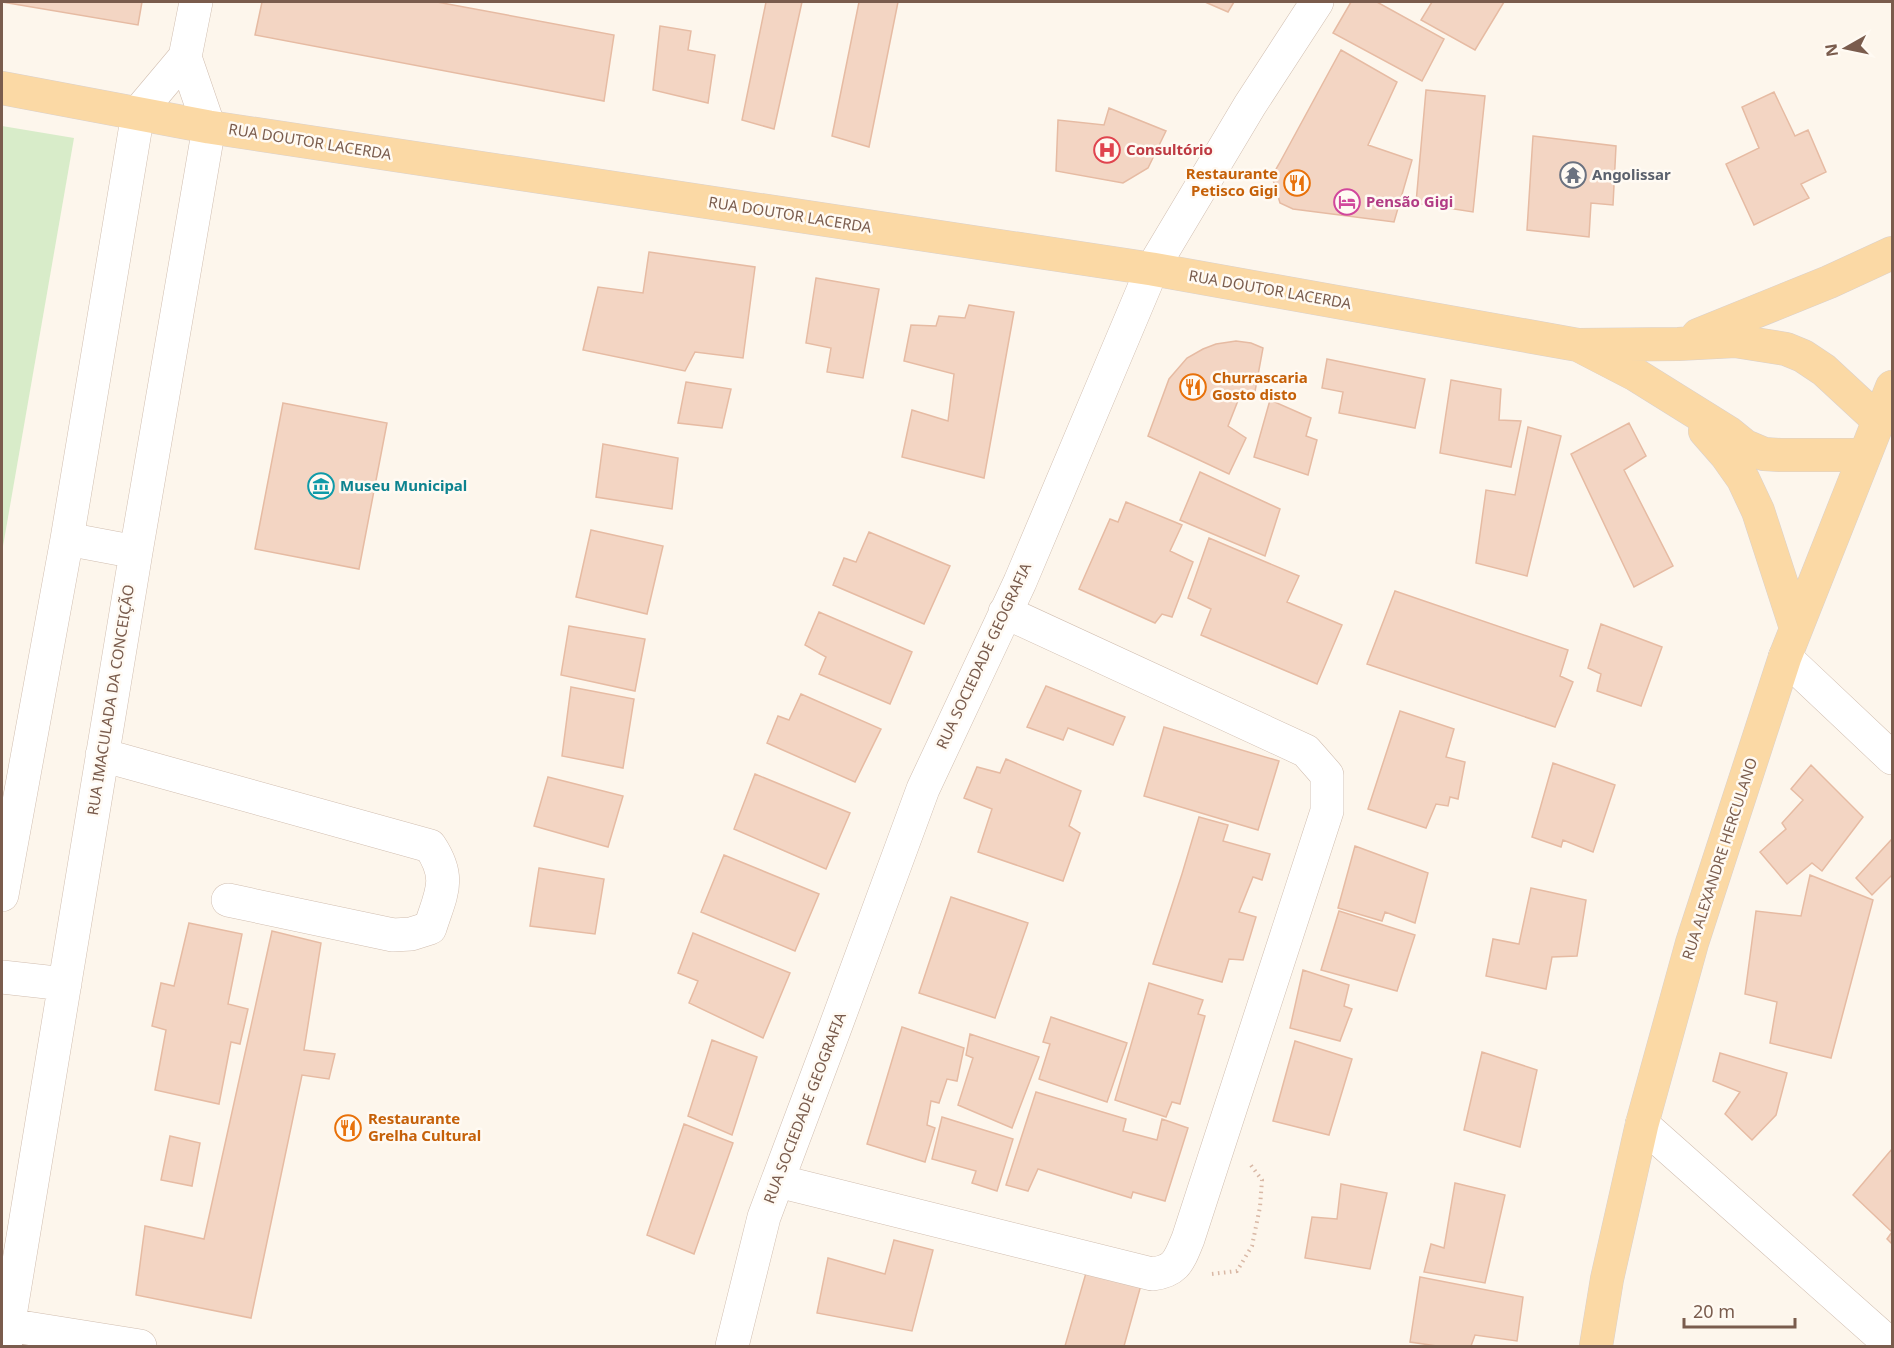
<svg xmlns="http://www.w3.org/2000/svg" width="1894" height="1348" viewBox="0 0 1894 1348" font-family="'Noto Sans',sans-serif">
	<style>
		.green { fill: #d8ecc9 }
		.building { fill: #f3d5c3; stroke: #e6bba3; stroke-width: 1.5 }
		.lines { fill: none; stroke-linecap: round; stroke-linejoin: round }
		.minor-casing { stroke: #d1beb0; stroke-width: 34 }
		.major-casing { stroke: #dad1cd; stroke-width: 34 }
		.path { stroke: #d9b8a5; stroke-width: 4; stroke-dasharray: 1.5 4.5; stroke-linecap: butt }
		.minor { stroke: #fff; stroke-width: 33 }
		.major { stroke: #fbd9a5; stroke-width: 33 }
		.labels { text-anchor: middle; stroke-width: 5; stroke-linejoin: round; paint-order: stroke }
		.street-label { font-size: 15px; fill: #7a5c4d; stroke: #fffaf3 }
		.health-label { font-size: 15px; font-weight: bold; fill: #be3a42; stroke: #fffaf3; text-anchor: start }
		.food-label { font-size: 15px; font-weight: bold; fill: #c56008; stroke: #fffaf3; text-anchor: start }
		.worship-label { font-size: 15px; font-weight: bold; fill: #5b616d; stroke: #fffaf3; text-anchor: start }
		.hotel-label { font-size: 15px; font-weight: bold; fill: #b23c85; stroke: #fffaf3; text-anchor: start }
		.culture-label { font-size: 15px; font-weight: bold; fill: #0d838f; stroke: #fffaf3; text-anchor: start }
	</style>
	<rect width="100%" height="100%" fill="#fdf6ec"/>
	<path class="green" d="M2,126L74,138L2,552Z"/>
	<path class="building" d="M2,2H142L138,25Z
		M262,2H437L614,35L604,101L255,35Z
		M766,2H802L774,129L742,120Z
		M859,2H898L869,147L832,136Z
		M1205,2H1234L1228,12Z
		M1351,2H1377L1444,39L1422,81L1333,33Z
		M1432,2H1504L1475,50L1421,20Z
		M660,26L691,31L688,50L715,55L708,103L653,90Z
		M1341,50L1397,82L1368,145L1412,160L1394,222L1293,209L1280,203L1275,186L1272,176L1279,164Z
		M1426,90L1485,96L1473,212L1416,203Z
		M1774,92L1795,136L1808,130L1826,172L1801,184L1809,198L1754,225L1726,164L1759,148L1742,107Z
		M1109,108L1166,131L1148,168L1123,183L1056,171L1058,120L1104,125Z
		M1533,136L1616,146L1613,205L1591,203L1589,237L1527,230Z
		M649,252L755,267L743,358L695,352L685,371L583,350L598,287L643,293Z
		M816,278L879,289L863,378L827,372L831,348L806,343Z
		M969,305L1014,312L984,478L902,457L912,410L948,421L954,374L904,361L911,325L936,326L939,316L965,318Z
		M1236,341L1251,343L1263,348L1254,397L1241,393L1228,426L1246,438L1229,474L1148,436L1169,379L1187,358L1203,349L1216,344Z
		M1327,359L1425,379L1415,428L1339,413L1343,392L1322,388Z
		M1451,380L1501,389L1499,420L1521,421L1511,467L1440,453Z
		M686,382L731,389L722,428L678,423Z
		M1270,400L1311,418L1306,436L1317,440L1308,475L1254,457Z
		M283,403L387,423L359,569L255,549Z
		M1629,423L1646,456L1624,470L1673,566L1634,587L1571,454Z
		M1528,427L1561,436L1527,576L1476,563L1486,490L1515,495Z
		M603,444L678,458L672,509L596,497Z
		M1200,472L1280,509L1265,556L1180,520Z
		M1126,502L1182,525L1170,551L1193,562L1172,617L1162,614L1155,623L1079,589L1110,519L1118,522Z
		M591,530L663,546L647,614L576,597Z
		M869,532L950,566L924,624L833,585L844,558L856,562Z
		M1209,538L1299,576L1287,602L1342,625L1317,684L1201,635L1211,609L1188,598Z
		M1395,591L1568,650L1560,676L1573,682L1555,727L1367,664Z
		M819,612L912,652L890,704L819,674L826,657L805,645Z
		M1601,624L1662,647L1641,706L1597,691L1601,674L1588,668Z
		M569,626L645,639L635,691L561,675Z
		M1046,686L1125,717L1113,745L1068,728L1063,740L1027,727Z
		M571,687L634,699L623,768L562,756Z
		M801,694L881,729L855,782L767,743L778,716L789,720Z
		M1400,711L1454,729L1446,757L1465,762L1458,799L1450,797L1448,806L1436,804L1426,828L1368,809Z
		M1164,727L1279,761L1258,830L1144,796Z
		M1006,759L1081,791L1069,826L1080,833L1063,881L978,852L992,809L964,798L977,767L1000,773Z
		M1553,763L1615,785L1593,852L1563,840L1561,847L1532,837Z
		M1811,765L1863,817L1822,871L1812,863L1787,884L1760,852L1786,829L1782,823L1803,800L1791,789Z
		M755,774L850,813L826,869L734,829Z
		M548,777L623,796L608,847L534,826Z
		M1199,817L1228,825L1223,841L1270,854L1262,880L1253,877L1239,912L1256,917L1243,960L1229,959L1222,982L1153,964L1182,874Z
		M1892,839V875L1872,895L1856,878Z
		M1355,846L1428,873L1415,923L1385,912L1382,921L1338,908Z
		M724,855L819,894L795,951L701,912Z
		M539,868L604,879L595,934L530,926Z
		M1810,875L1873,900L1831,1058L1770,1043L1777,1002L1745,994L1756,911L1801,916Z
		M1531,888L1586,900L1577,956L1552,957L1546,989L1486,976L1493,939L1519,944Z
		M951,897L1028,923L995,1018L919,993Z
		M1339,911L1415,935L1397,991L1321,970Z
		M189,923L242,934L228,1004L248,1009L240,1044L231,1042L219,1104L155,1090L166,1030L152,1026L161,983L174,986Z
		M272,931L321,943L304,1050L335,1054L329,1079L302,1075L251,1318L136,1295L145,1226L204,1239Z
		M693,933L790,973L763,1038L689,1003L698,981L678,973Z
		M1303,970L1349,985L1344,1006L1352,1009L1340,1041L1290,1028Z
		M1149,983L1203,1000L1198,1014L1205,1016L1180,1104L1172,1102L1166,1117L1115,1100Z
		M1051,1017L1127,1043L1107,1102L1039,1079L1050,1044L1043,1042Z
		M902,1027L964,1048L957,1081L947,1079L939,1103L931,1101L927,1125L935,1128L925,1162L867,1144Z
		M970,1034L1039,1057L1012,1128L958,1105L973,1058L966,1055Z
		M712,1040L757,1057L732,1135L688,1116Z
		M1295,1041L1352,1059L1329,1135L1273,1121Z
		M1482,1052L1537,1070L1520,1147L1464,1130Z
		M1720,1053L1787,1073L1776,1115L1752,1140L1725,1114L1740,1092L1713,1081Z
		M1036,1092L1126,1119L1123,1131L1157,1140L1162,1119L1188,1128L1165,1201L1133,1192L1131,1198L1038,1169L1028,1191L1006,1185Z
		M942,1117L1013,1139L997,1191L972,1183L976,1171L932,1159Z
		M684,1124L733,1143L694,1254L647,1235Z
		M170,1136L200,1143L192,1186L161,1180Z
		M1892,1149V1244L1887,1239L1892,1232L1853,1195Z
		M1455,1183L1505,1195L1485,1283L1424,1272L1431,1244L1444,1248Z
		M1341,1184L1387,1193L1370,1269L1305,1258L1312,1217L1337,1219Z
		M894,1240L933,1250L912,1331L817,1313L828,1258L885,1274Z
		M1088,1266L1141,1285L1124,1346H1065Z
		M1420,1277L1523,1297L1517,1341L1475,1335L1471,1346H1437L1410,1342Z"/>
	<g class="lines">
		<g class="minor-casing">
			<path id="minor" d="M67,539L136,552
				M1785,657L1892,758
				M102,755L430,846C452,879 441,893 430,928L411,934L393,935L228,900
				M2,895L67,539L138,113L185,57
				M2,977L65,984
				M1642,1124L1892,1346
				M778,1181L1152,1274C1177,1271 1179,1260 1188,1239L1327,811V775L1306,751L1005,612
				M2,1324L140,1346
				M5,1346L136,552L209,127L185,57L196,2
				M732,1346L764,1217L835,1028L923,789L1020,582L1152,269L1250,105L1317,2"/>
		</g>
		<g class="major-casing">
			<path id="major" d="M2,88L209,127L1152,269L1578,345L1678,344L1735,341L1786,349L1803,356L1824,370L1878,420
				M1698,335L1829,282L1892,253
				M1580,346L1636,375L1729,433L1745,446L1764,454L1780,455H1865
				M1705,431L1726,455L1743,479L1758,511L1796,628
				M1596,1346L1607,1279L1642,1124L1692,943L1785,657L1892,387"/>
		</g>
		<path class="path" d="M1212,1274L1237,1271L1252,1246L1260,1207L1262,1180L1250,1164"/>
		<use href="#minor" class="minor"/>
		<use href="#major" class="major"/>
	</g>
	<defs>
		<g id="hospital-ring" transform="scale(1.35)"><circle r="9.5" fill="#fffaf3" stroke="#e0444e" stroke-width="1.5"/><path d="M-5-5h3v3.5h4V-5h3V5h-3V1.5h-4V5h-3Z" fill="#e0444e"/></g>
		<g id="temple-ring" transform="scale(1.35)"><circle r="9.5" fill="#fffaf3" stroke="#6b7280" stroke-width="1.5"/><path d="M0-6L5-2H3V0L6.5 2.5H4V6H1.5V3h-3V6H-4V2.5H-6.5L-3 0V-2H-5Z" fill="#6b7280"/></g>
		<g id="restaurant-ring" transform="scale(1.35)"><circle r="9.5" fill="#fffaf3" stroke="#e8710a" stroke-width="1.5"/><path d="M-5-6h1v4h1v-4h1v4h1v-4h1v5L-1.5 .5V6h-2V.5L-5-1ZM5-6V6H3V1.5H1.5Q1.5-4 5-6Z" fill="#e8710a"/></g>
		<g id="hotel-ring" transform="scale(1.35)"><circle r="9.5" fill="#fffaf3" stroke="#d1479c" stroke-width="1.5"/><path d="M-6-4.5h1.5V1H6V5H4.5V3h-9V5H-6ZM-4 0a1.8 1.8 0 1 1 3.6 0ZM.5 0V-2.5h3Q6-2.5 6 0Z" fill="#d1479c"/></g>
		<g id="museum-ring" transform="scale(1.35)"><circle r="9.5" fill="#fffaf3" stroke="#0f9aa8" stroke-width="1.5"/><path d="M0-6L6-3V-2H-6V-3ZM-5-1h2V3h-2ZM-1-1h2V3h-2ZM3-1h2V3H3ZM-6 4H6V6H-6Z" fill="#0f9aa8"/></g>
	</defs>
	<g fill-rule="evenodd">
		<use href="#hospital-ring" x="1107" y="150"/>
		<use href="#temple-ring" x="1573" y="175"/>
		<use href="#restaurant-ring" x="1297" y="183"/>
		<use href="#hotel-ring" x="1347" y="202"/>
		<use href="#restaurant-ring" x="1193" y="387"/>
		<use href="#museum-ring" x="321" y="486"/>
		<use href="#restaurant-ring" x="348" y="1128"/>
	</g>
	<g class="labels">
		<g class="street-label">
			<text transform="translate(310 142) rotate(9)" y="5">RUA DOUTOR LACERDA</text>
			<text transform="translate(790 215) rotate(9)" y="5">RUA DOUTOR LACERDA</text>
			<text transform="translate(1270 290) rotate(10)" y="5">RUA DOUTOR LACERDA</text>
			<text transform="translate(984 656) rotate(-65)" y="5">RUA SOCIEDADE GEOGRAFIA</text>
			<text transform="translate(111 700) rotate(-81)" y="5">RUA IMACULADA DA CONCEIÇÃO</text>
			<text transform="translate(1720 859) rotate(-72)" y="5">RUA ALEXANDRE HERCULANO</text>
			<text transform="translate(805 1108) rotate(-69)" y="5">RUA SOCIEDADE GEOGRAFIA</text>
		</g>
		<g class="health-label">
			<text x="1126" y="155">Consultório</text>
		</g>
		<g class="food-label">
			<text x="1278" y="179" text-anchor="end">Restaurante<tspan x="1278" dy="17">Petisco Gigi</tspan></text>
			<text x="1212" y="383">Churrascaria<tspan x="1212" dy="17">Gosto disto</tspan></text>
			<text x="368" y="1124">Restaurante<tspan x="368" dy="17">Grelha Cultural</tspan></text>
		</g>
		<g class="worship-label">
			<text x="1592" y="180">Angolissar</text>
		</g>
		<g class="hotel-label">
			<text x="1366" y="207">Pensão Gigi</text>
		</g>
		<g class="culture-label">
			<text x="340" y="491">Museu Municipal</text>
		</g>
	</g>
	<rect width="1894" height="1348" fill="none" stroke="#7a5c4d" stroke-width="6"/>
	<g transform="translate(1846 48) rotate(261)" stroke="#fffaf3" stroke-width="4.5" paint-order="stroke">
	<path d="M0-4.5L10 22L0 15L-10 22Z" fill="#7a5c4d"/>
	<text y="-9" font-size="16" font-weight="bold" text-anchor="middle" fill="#7a5c4d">N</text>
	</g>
	<path d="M1684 1318v9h111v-9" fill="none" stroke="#7a5c4d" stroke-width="3"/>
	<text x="1693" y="1318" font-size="18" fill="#7a5c4d" stroke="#fffaf3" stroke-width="4.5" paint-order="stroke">20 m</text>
</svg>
